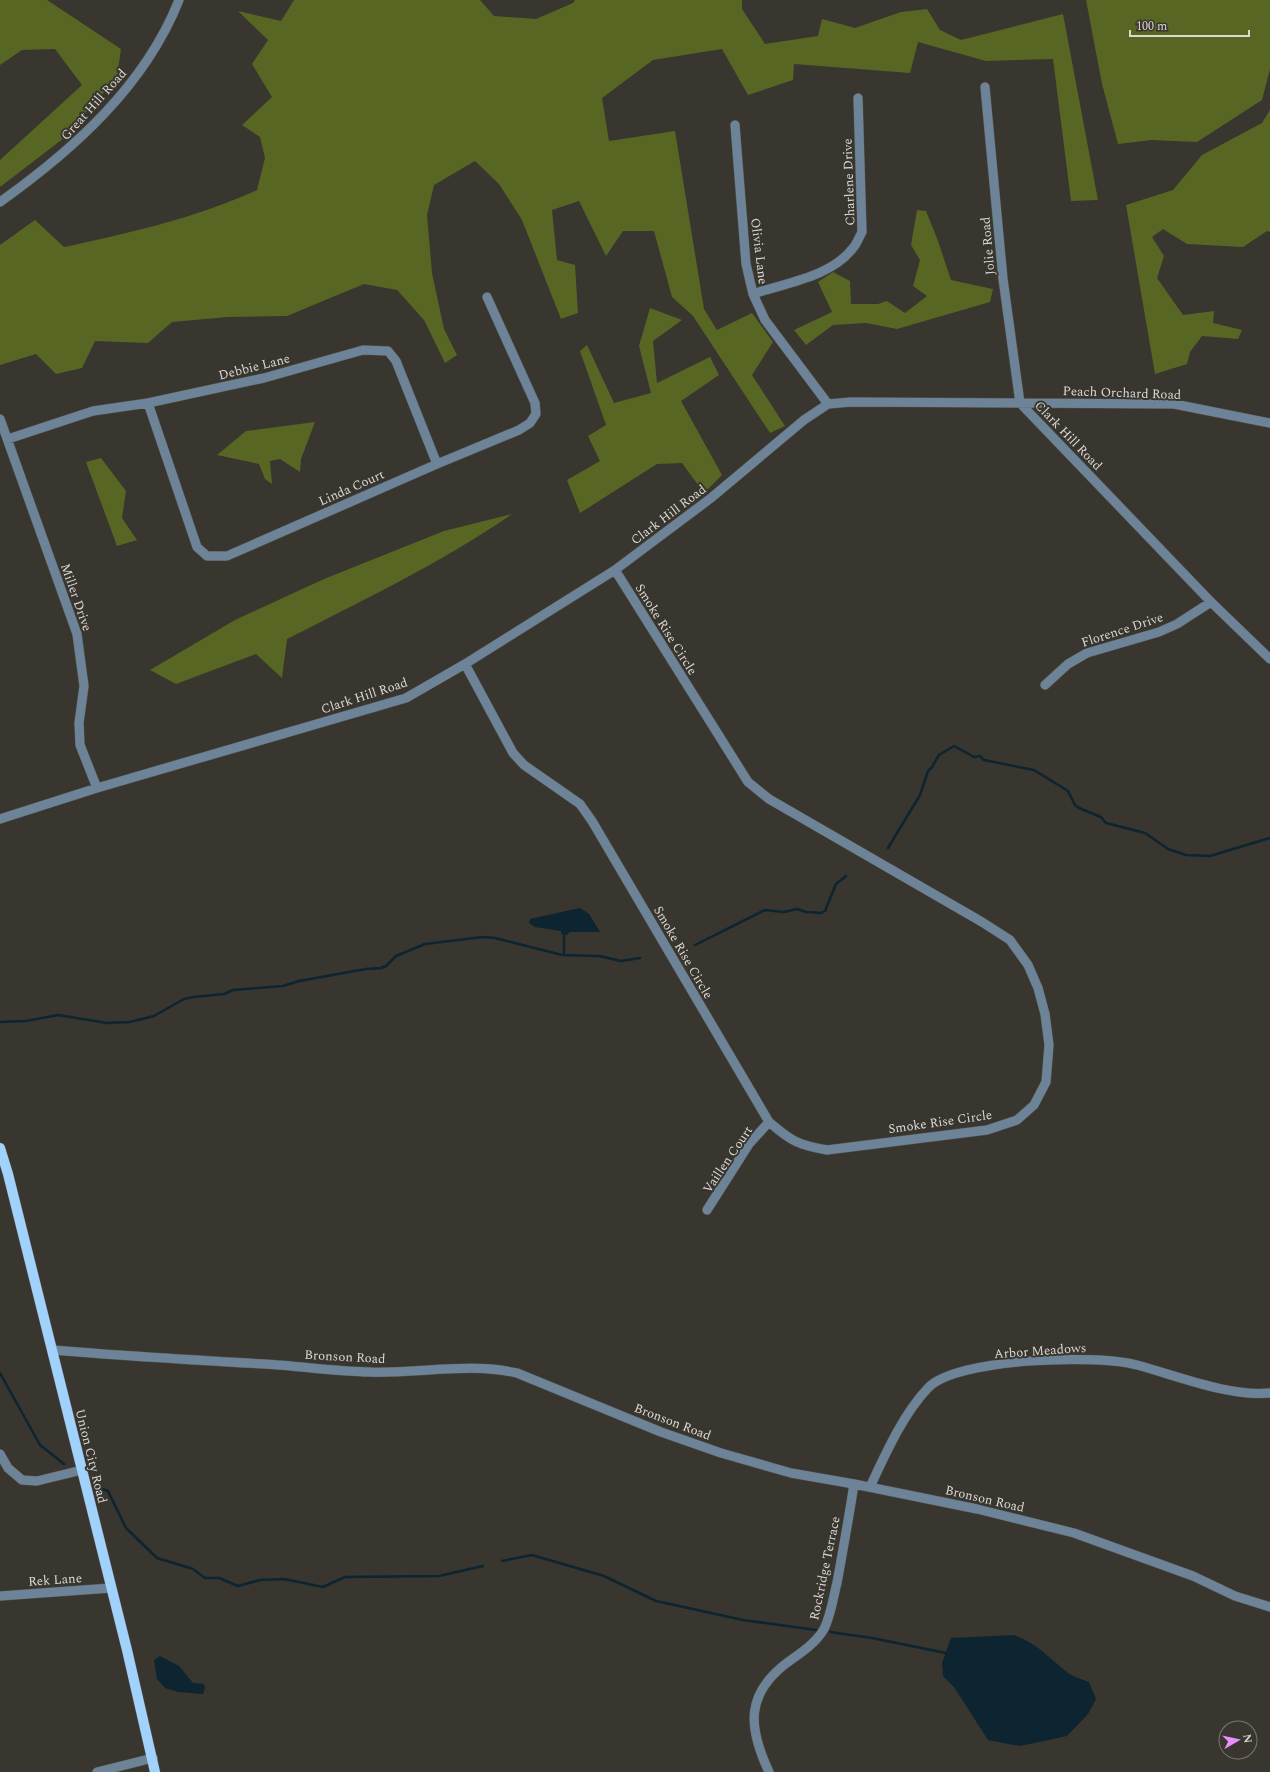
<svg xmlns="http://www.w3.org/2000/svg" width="1270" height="1772" viewBox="0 0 1270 1772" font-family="Spectral,serif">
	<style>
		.forest { fill: #586624 }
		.water { fill: #0c2530 }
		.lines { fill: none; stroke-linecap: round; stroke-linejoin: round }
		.stream { stroke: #0c2530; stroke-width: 2.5 }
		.minor-casing { stroke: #56534d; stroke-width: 10 }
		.major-casing { stroke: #56534d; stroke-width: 11 }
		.minor { stroke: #6d8498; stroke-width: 9 }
		.major { stroke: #a1d2fc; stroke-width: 10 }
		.labels { text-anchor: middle; stroke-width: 4; stroke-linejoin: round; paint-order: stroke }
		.street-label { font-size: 13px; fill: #dbd9d5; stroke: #39352f }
	</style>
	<rect width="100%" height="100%" fill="#39352f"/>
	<path class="forest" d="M0,0H47L121,49L117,77L64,138L0,187V160L82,85L55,49L22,50L0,65Z
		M294,0H480L494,16L536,19L573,3L575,0H742V9L765,44L818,36L822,19L855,28L901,12L927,9L940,30L961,40L1063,14L1098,200L1071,201L1053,59L986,61L918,42L910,73L794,64L793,80L748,95L722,49L653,60L602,98L609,141L675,131L704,309L717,330L752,313L773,342L752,375L785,426L770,433L693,316L672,297L654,231H623L606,256L579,201L552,210L557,260L575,265L578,313L561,319L522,220L499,184L475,161L434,185L427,215L432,273L444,329L457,355L445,363L424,320L397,290L364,284L287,316L228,317L172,322L148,343L95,341L82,368L56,374L36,354L0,365V245L35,220L64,247C129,233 196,218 257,190L265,158L260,137L242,125L272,97L252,64L268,40L238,11L281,21Z
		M1086,0H1270V69L1262,100L1197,142L1152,140L1118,144L1102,84Z
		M1270,110V232L1267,231L1243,247L1187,244L1163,229L1152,237L1164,256L1157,278L1183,315L1214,311L1213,323L1242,330L1238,339L1202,336L1190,352L1187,364L1155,374L1126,205L1173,190L1202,155L1262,123Z
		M917,210L926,211L938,241L951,280L993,289L990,302L897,329L866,323L833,325L806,345L794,330L832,312L818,282L833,272L850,281L851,304H878L887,301L905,313L927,296L913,286L920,260L911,245Z
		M650,308L682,320L653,341L657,383L710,357L719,375L681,401L722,475L704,493L682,463L657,464L580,513L567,480L600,461L588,436L606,425L580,351L587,345L614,403L651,393L639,346Z
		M315,422L301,459L300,472L280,459L270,461L272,484L265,479L259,464L217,455L246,431Z
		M101,458L126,491L122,518L137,540L117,546L86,462Z
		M512,514C441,563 363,600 287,639L282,678L256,654L176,684L150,670L235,620L324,579L444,531Z"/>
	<path class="water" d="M580,908L589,914L600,932H570L567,935L561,934V931L535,927L529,923L530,919Z
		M1014,1635C1037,1643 1050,1659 1068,1673C1074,1677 1082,1679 1089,1682L1096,1699L1088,1714L1067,1736L1020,1746L988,1740L954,1687L943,1676L942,1663L951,1638Z
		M160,1656L179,1666L193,1683L204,1684L205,1688L203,1694L178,1692L165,1688L157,1679L154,1660Z"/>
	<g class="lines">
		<path class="stream" d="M888,848L920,795L928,771L932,767L939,755L954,746L974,757L980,756L984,760L1034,770L1068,791L1075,805L1079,808L1101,817L1106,823L1145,833L1168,849L1186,855L1210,856L1270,838
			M695,945L765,910L784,912L797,909L806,912L821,913L825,911L836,884L846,876
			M564,954V934
			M0,1022L26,1021L58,1015L107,1023L130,1022L154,1016L184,999L193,997L224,994L233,990L283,986L299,981L366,969L381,968L386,966L396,956L425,944L483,937L495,938L562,955L599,956L621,961L640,958
			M0,1373L40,1445L64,1464
			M93,1486L108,1491L126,1528L157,1558L193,1569L205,1578H219L238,1586L260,1580L284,1579L323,1587L345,1577L439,1576L483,1566
			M502,1561L532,1555L604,1576L656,1601L743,1620L816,1630
			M830,1632L872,1638L946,1653"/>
		<g class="minor-casing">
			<path id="minor" d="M985,87L1003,279L1020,403
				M735,125L746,264L753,294L765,320L828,404
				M0,202C73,150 145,86 179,0
				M753,294C785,283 831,277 853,248C857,244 859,237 862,232L858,98
				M148,403L197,547L207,556H227L437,464L519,430L530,423L536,414L535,403L487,297
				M1020,403L1211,602L1270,659
				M0,419L77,634L84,686L79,723L80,745L97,788
				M8,439L93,411L148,403L264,378L363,350L388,351L396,361L437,464
				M465,664L513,753L524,765L580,804L592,821L769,1122C791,1141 798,1145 827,1150L987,1130L1017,1120L1034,1105L1046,1082L1049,1045L1045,1014L1038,988L1028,965L1010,940L982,922L769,799L748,782L615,570
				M1045,685L1068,664L1087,653L1159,632L1177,624L1211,602
				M0,819L97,788L406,698L465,664L615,570L711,498L804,420L828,404L851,402L1174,404L1270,423
				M707,1210L749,1144L769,1122
				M53,1350C123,1356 193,1360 264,1364C299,1366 334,1371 369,1372C418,1374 469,1362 517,1373L661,1432L721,1453L791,1473L854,1484L977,1509L1074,1533L1193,1576L1235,1596L1270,1607
				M0,1454L8,1468L22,1480L37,1481L82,1470
				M870,1487C885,1455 903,1414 928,1388C956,1358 1098,1354 1137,1365C1178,1376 1229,1397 1270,1393
				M0,1596L111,1588
				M97,1772L153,1758
				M769,1772C748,1727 745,1694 788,1662C801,1653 816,1643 824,1629C831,1615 833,1598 837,1583C843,1550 849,1517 854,1484"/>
		</g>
		<g class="major-casing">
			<path id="major" d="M0,1148L8,1174L127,1650L155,1772"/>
		</g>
		<use href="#minor" class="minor"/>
		<use href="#major" class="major"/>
	</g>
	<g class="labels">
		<g class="street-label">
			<text transform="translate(93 104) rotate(-48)" y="5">Great Hill Road</text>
			<text transform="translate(848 182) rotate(-92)" y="5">Charlene Drive</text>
			<text transform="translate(987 246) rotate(-95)" y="5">Jolie Road</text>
			<text transform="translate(760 251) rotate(83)" y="5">Olivia Lane</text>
			<text transform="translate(254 366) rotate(-14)" y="5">Debbie Lane</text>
			<text transform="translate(1122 392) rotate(2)" y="5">Peach Orchard Road</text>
			<text transform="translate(1069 435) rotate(46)" y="5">Clark Hill Road</text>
			<text transform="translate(351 487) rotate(-24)" y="5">Linda Court</text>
			<text transform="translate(668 514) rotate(-37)" y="5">Clark Hill Road</text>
			<text transform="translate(77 597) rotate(71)" y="5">Miller Drive</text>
			<text transform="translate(667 629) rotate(58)" y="5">Smoke Rise Circle</text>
			<text transform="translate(1122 629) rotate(-18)" y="5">Florence Drive</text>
			<text transform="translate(364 695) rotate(-18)" y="5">Clark Hill Road</text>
			<text transform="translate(684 952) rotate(60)" y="5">Smoke Rise Circle</text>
			<text transform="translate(940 1121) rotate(-8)" y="5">Smoke Rise Circle</text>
			<text transform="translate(727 1159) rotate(-56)" y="5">Vaillen Court</text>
			<text transform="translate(1040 1350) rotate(-4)" y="5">Arbor Meadows</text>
			<text transform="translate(345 1356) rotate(3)" y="5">Bronson Road</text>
			<text transform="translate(673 1421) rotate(21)" y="5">Bronson Road</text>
			<text transform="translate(92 1456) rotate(76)" y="5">Union City Road</text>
			<text transform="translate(985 1498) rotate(13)" y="5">Bronson Road</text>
			<text transform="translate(824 1568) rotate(-78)" y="5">Rockridge Terrace</text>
			<text transform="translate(55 1579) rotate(-4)" y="5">Rek Lane</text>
		</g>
	</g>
	<g transform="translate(1238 1740) rotate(81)"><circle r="19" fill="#39352f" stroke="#7a7771"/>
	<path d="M0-3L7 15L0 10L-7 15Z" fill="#e88eff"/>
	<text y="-6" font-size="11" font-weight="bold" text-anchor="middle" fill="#dbd9d5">N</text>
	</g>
	<path d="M1130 30v6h119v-6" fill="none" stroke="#dbd9d5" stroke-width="2"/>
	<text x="1136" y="30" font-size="12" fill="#dbd9d5" stroke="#39352f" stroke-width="3" paint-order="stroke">100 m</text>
</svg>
